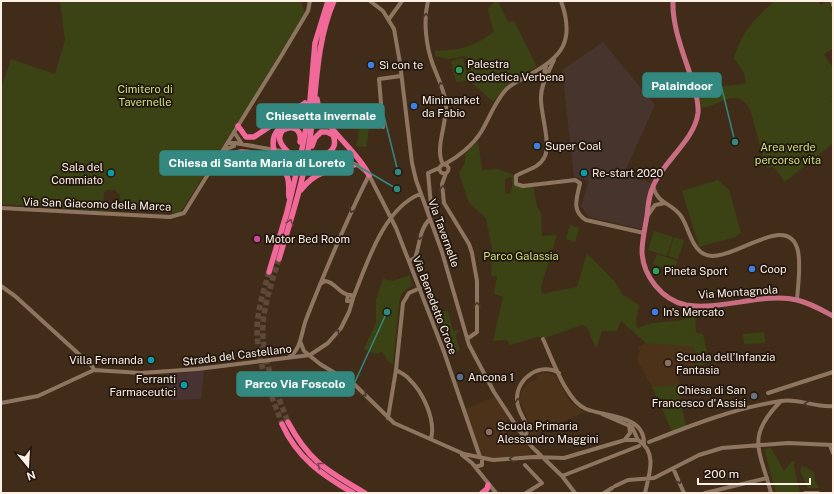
<svg xmlns="http://www.w3.org/2000/svg" width="834" height="494" viewBox="0 0 834 494" font-family="'Public Sans',sans-serif">
	<style>
		.commercial { fill: #483332 }
		.built { fill: #4d321a }
		.medical { fill: #47342c }
		.green { fill: #3b4314; fill-rule: evenodd }
		.lines { fill: none; stroke-linecap: round; stroke-linejoin: round }
		.highway-tunnel { stroke: #5d4937; stroke-width: 5.5; stroke-dasharray: 5.5 3; stroke-linecap: butt }
		.minor { stroke: #8e7560; stroke-width: 4 }
		.major { stroke: #c96e82; stroke-width: 5 }
		.highway { stroke: #f06999; stroke-width: 5.5 }
		.oneway { stroke: #47382b }
		.oneway2 { stroke: #7e3c4d }
		.shop-dot { fill: #3f7fe0; stroke: #21170f; stroke-width: 1.5 }
		.leisure-dot { fill: #2e9e5b; stroke: #21170f; stroke-width: 1.5 }
		.culture-dot { fill: #0f9aa8; stroke: #21170f; stroke-width: 1.5 }
		.hotel-dot { fill: #d1479c; stroke: #21170f; stroke-width: 1.5 }
		.education-dot { fill: #8d6e63; stroke: #21170f; stroke-width: 1.5 }
		.service-dot { fill: #5c6f8a; stroke: #21170f; stroke-width: 1.5 }
		.worship-dot { fill: #6b7280; stroke: #21170f; stroke-width: 1.5 }
		.labels { text-anchor: middle; stroke-width: 3.5; stroke-linejoin: round; paint-order: stroke }
		.poi-label { font-size: 11px; fill: #feefe4; stroke: #21170f; text-anchor: start }
		.park-label { font-size: 11px; fill: #cde182; stroke: #21170f }
		.street-label { font-size: 11px; fill: #feefe4; stroke: #21170f }
		.leader { fill: none; stroke: #338880; stroke-width: 1.5 }
		.callout-dot { fill: #338880; stroke: #21170f; stroke-width: 1.5 }
		.callout { fill: #338880; stroke: #338880; stroke-width: 1.5 }
		.callout-label { font-size: 12px; text-anchor: middle; font-weight: bold; fill: #fff }
	</style>
	<rect width="100%" height="100%" fill="#412c19"/>
	<path class="commercial" d="M204,371L201,399L176,400L166,398L163,394L167,374Z"/>
	<path class="built" d="M646,343L694,347L697,366L677,373L681,385L652,387L637,360L640,351L638,347Z
		M543,373H549L556,376L569,401L584,412L528,438L532,429L522,407L520,398L522,391L528,383L536,380L537,374Z
		M495,397L509,419L501,425L514,444L523,439L531,452L530,456L487,458L480,454L465,409Z"/>
	<path class="medical" d="M603,42L655,105L626,169L630,178L652,183L649,190L642,229L589,217L581,206L589,181L574,177L562,70Z"/>
	<path class="green" d="M60,1H300L305,12L254,97L182,210L178,213L119,210L120,196L115,190H107L104,193L103,211L1,204V88L11,59L55,74L65,40Z
		M494,1H498L508,22L514,21L537,67C516,78 508,83 493,102L471,82L465,56L449,59L435,56V51C461,50 473,47 494,32L488,10Z
		M775,1H817L821,5L826,1H829L833,14V50L832,49L824,54L833,68V100L831,101L833,105V143L785,182L773,166L770,168L766,167L751,113C739,83 720,106 702,108L697,88L746,84L744,73L734,58C742,31 754,19 775,1Z
		M463,58L468,80L456,82L451,61Z
		M360,126L369,128L366,147L356,146Z
		M478,141L482,170L498,169L514,175L515,185H533L537,206L541,213L542,236L557,235L541,287L542,294L577,287L587,253L615,282L623,295L639,305L636,322L637,328L652,323L677,321L690,317L695,310L696,333L703,334L709,362L697,366L694,347L646,343L621,321L617,331H602L596,349L587,327L582,325L545,338L537,337L510,345L507,340L493,341L503,297L494,294L497,276H491L492,250L486,218L469,203L459,173L465,163V154ZM510,177L512,178V187L510,194L505,193V179Z
		M718,180L729,190L741,233L735,237L699,247L682,191Z
		M570,225L579,228L575,242L566,239Z
		M654,231L673,237L667,256L648,250Z
		M674,237L684,240L678,259L668,256Z
		M657,254L677,261L674,271L653,264Z
		M410,275L412,285L402,293L399,302L393,364L389,362L382,352L375,354L364,349L376,322V300L383,279L393,281Z
		M434,311H448L453,331L459,330L460,332H457L456,337L460,350L450,356Z
		M764,332L765,343L744,344L743,334Z
		M677,385L686,426L672,431L652,387Z
		M771,448L784,471L792,461H795L794,466L800,493H776L764,449Z
		M802,466L814,472L815,481L819,488H808L800,471Z"/>
	<g class="lines">
		<path class="highway-tunnel" d="M279,259C273,278 267,296 264,315C258,351 276,390 288,422
			M269,272C265,286 260,301 258,317C253,353 270,391 282,424"/>
		<path class="minor" d="M370,1L383,11L394,29L400,63L412,163L416,180L442,252L469,345L494,392L519,430L532,447L562,476L575,493
			M428,1C423,21 426,46 433,65C438,78 444,90 446,103C448,121 434,149 443,164
			M832,1L833,5
			M389,19L402,1
			M554,60C549,71 541,84 541,97C540,113 552,145 544,158C538,169 525,170 516,176V184L523,186L575,180L580,183C577,198 571,211 586,220L644,233
			M544,82L543,76L546,66
			M383,127L379,79L401,76
			M234,132L242,144
			M228,143H235L350,163L359,166L369,175L396,228L444,352L480,457
			M224,150L234,146
			M445,164C458,157 473,145 481,132C489,119 494,104 504,92C510,84 521,80 529,75C563,57 575,40 561,1
			M439.5 169a4.5 4.5 0 1 1 9 0a4.5 4.5 0 1 1-9 0Z
			M446,173L442,184L444,203L469,244L472,253L477,281V332L467,339
			M653,186C658,205 671,202 681,216C689,228 691,247 704,254C728,267 788,208 798,251C801,266 798,285 797,300
			M1,208L170,217L184,213L280,58L308,11L310,1
			M427,210L431,205L428,173L439,168
			M648,215L655,205L665,203
			M409,261L415,258C420,245 419,229 430,219
			M1,286L15,296L92,366L94,370
			M348,295L347,301H352
			M353,298C367,264 383,209 420,194
			M543,339C552,358 566,401 586,409C605,417 645,414 644,444
			M300,341L304,351L320,364L355,385L394,423L464,454L493,460L534,457L564,458L625,440H638C658,452 649,475 645,493
			M289,357C302,349 301,331 307,317C326,269 346,221 369,175
			M396,370C401,373 406,375 409,379C423,392 436,420 431,439
			M768,393L833,372
			M1,403L38,396L94,370L141,373L198,369L310,355L328,343L341,328L349,312L353,299L351,295C339,295 336,282 325,281L320,284
			M602,414L632,427L638,440
			M388,418L396,370L403,303L409,293L420,288
			M525,437C532,423 516,413 517,399C517,377 541,362 559,373
			M626,438L630,433L629,425
			M649,442C692,425 735,408 781,401C799,398 816,408 833,406
			M830,445L833,453
			M462,455L472,463L496,493
			M525,465L542,483L526,493
			M475,467L482,465V458
			M673,468L684,493
			M562,476L639,446
			M615,486L628,480L654,478L699,455L722,448L788,443L833,445
			M604,493L612,488
			M705,493L767,478
			M771,493C760,450 745,437 781,401
			M805,493H818"/>
		<path class="major" d="M673,1C672,27 684,55 692,80C695,91 699,101 698,113C695,139 665,160 654,184C649,194 648,205 647,216C645,228 642,240 642,252C643,276 662,300 686,305C719,311 765,292 797,300C810,303 822,310 833,316"/>
		<path class="highway" d="M317,99C320,126 357,149 369,175
			M238,126L246,137H254L305,103
			M312,146L315,138L321,132H327L333,135C338,147 331,152 321,158
			M274,150C268,126 293,123 303,106
			M288,152C281,145 276,138 283,130C294,124 302,131 300,142
			M218,158C226,161 233,153 241,152C255,152 281,163 287,176C290,183 288,190 289,197
			M301,190C314,172 333,168 354,165
			M279,259C291,219 304,180 310,138C317,92 315,45 334,1
			M269,272L287,212L302,149L309,112L315,43L328,1
			M288,422C309,462 328,471 365,493
			M282,424C297,458 322,475 353,493
			M482,493L487,489L488,485"/>
	</g>
	<defs><path id="oneway-chevron" d="M-2-3.5L2.5 0L-2 3.5" fill="none" stroke-width="1.6" stroke-linecap="round" stroke-linejoin="round"/></defs>
	<g class="oneway">
		<use href="#oneway-chevron" transform="translate(426 16) rotate(-89)"/>
		<use href="#oneway-chevron" transform="translate(441 85) rotate(-110)"/>
		<use href="#oneway-chevron" transform="translate(443 188) rotate(-87)"/>
		<use href="#oneway-chevron" transform="translate(352 210) rotate(114)"/>
		<use href="#oneway-chevron" transform="translate(420 237) rotate(104)"/>
		<use href="#oneway-chevron" transform="translate(477 305) rotate(-91)"/>
		<use href="#oneway-chevron" transform="translate(337 332) rotate(-52)"/>
		<use href="#oneway-chevron" transform="translate(364 394) rotate(45)"/>
		<use href="#oneway-chevron" transform="translate(518 401) rotate(-94)"/>
		<use href="#oneway-chevron" transform="translate(807 404) rotate(-170)"/>
		<use href="#oneway-chevron" transform="translate(512 459) rotate(176)"/>
		<use href="#oneway-chevron" transform="translate(679 481) rotate(65)"/>
	</g>
	<g class="oneway2">
		<use href="#oneway-chevron" transform="translate(290 222) rotate(-73)"/>
		<use href="#oneway-chevron" transform="translate(320 465) rotate(-141)"/>
	</g>
	<g class="shop-dot">
		<circle cx="371" cy="65" r="4"/>
		<circle cx="414" cy="106" r="4"/>
		<circle cx="537" cy="146" r="4"/>
		<circle cx="752" cy="269" r="4"/>
		<circle cx="655" cy="312" r="4"/>
	</g>
	<g class="leisure-dot">
		<circle cx="459" cy="70" r="4"/>
		<circle cx="656" cy="271" r="4"/>
	</g>
	<g class="culture-dot">
		<circle cx="111" cy="173" r="4"/>
		<circle cx="584" cy="173" r="4"/>
		<circle cx="151" cy="360" r="4"/>
		<circle cx="184" cy="385" r="4"/>
	</g>
	<circle class="hotel-dot" cx="257" cy="239" r="4"/>
	<g class="education-dot">
		<circle cx="668" cy="363" r="4"/>
		<circle cx="489" cy="432" r="4"/>
	</g>
	<circle class="service-dot" cx="460" cy="377" r="4"/>
	<circle class="worship-dot" cx="754" cy="396" r="4"/>
	<g class="labels">
		<g class="poi-label">
			<text x="467" y="68">Palestra<tspan x="467" dy="13">Geodetica Verbena</tspan></text>
			<text x="379" y="69">Sì con te</text>
			<text x="422" y="104">Minimarket<tspan x="422" dy="13">da Fabio</tspan></text>
			<text x="545" y="150">Super Coal</text>
			<text x="103" y="171" text-anchor="end">Sala del<tspan x="103" dy="13">Commiato</tspan></text>
			<text x="592" y="177">Re-start 2020</text>
			<text x="265" y="243">Motor Bed Room</text>
			<text x="760" y="273">Coop</text>
			<text x="664" y="275">Pineta Sport</text>
			<text x="663" y="316">In's Mercato</text>
			<text x="676" y="361">Scuola dell’Infanzia<tspan x="676" dy="13">Fantasia</tspan></text>
			<text x="143" y="364" text-anchor="end">Villa Fernanda</text>
			<text x="468" y="381">Ancona 1</text>
			<text x="176" y="383" text-anchor="end">Ferranti<tspan x="176" dy="13">Farmaceutici</tspan></text>
			<text x="746" y="394" text-anchor="end">Chiesa di San<tspan x="746" dy="13">Francesco d'Assisi</tspan></text>
			<text x="497" y="430">Scuola Primaria<tspan x="497" dy="13">Alessandro Maggini</tspan></text>
		</g>
		<g class="park-label">
			<text x="145" y="93">Cimitero di<tspan x="145" dy="13">Tavernelle</tspan></text>
			<text x="788" y="151">Area verde<tspan x="788" dy="13">percorso vita</tspan></text>
			<text x="521" y="260">Parco Galassia</text>
		</g>
		<g class="street-label">
			<text transform="translate(97 204) rotate(2)" y="4">Via San Giacomo della Marca</text>
			<text transform="translate(444 233) rotate(70)" y="4">Via Tavernelle</text>
			<text transform="translate(738 292) rotate(-4)" y="4">Via Montagnola</text>
			<text transform="translate(435 305) rotate(69)" y="4">Via Benedetto Croce</text>
			<text transform="translate(237 355) rotate(-7)" y="4">Strada del Castellano</text>
		</g>
	</g>
	<path class="leader" d="M735 142L721 85M398 172L384 116M397 189L353 163M387 312L354 384"/>
	<g class="callout-dot">
		<circle cx="735" cy="142" r="4"/>
		<circle cx="398" cy="172" r="4"/>
		<circle cx="397" cy="189" r="4"/>
		<circle cx="387" cy="312" r="4"/>
	</g>
	<g class="callout">
		<rect x="643" y="73" width="78" height="24" rx="4"/>
		<rect x="257" y="104" width="127" height="24" rx="4"/>
		<rect x="160" y="151" width="193" height="24" rx="4"/>
		<rect x="237" y="372" width="117" height="24" rx="4"/>
	</g>
	<g class="callout-label">
		<text x="682" y="90">Palaindoor</text>
		<text x="321" y="120">Chiesetta invernale</text>
		<text x="257" y="167">Chiesa di Santa Maria di Loreto</text>
		<text x="295" y="388">Parco Via Foscolo</text>
	</g>
	<rect width="834" height="494" fill="none" stroke="#feefe4" stroke-width="4"/>
	<g transform="translate(28 466) rotate(162)" stroke="#21170f" stroke-width="3" paint-order="stroke">
	<path d="M0-3L7 15L0 10L-7 15Z" fill="#feefe4"/>
	<text y="-6" font-size="11" font-weight="bold" text-anchor="middle" fill="#feefe4">N</text>
	</g>
	<path d="M698 478v6h112v-6" fill="none" stroke="#feefe4" stroke-width="2"/>
	<text x="704" y="478" font-size="12" fill="#feefe4" stroke="#21170f" stroke-width="3" paint-order="stroke">200 m</text>
</svg>
